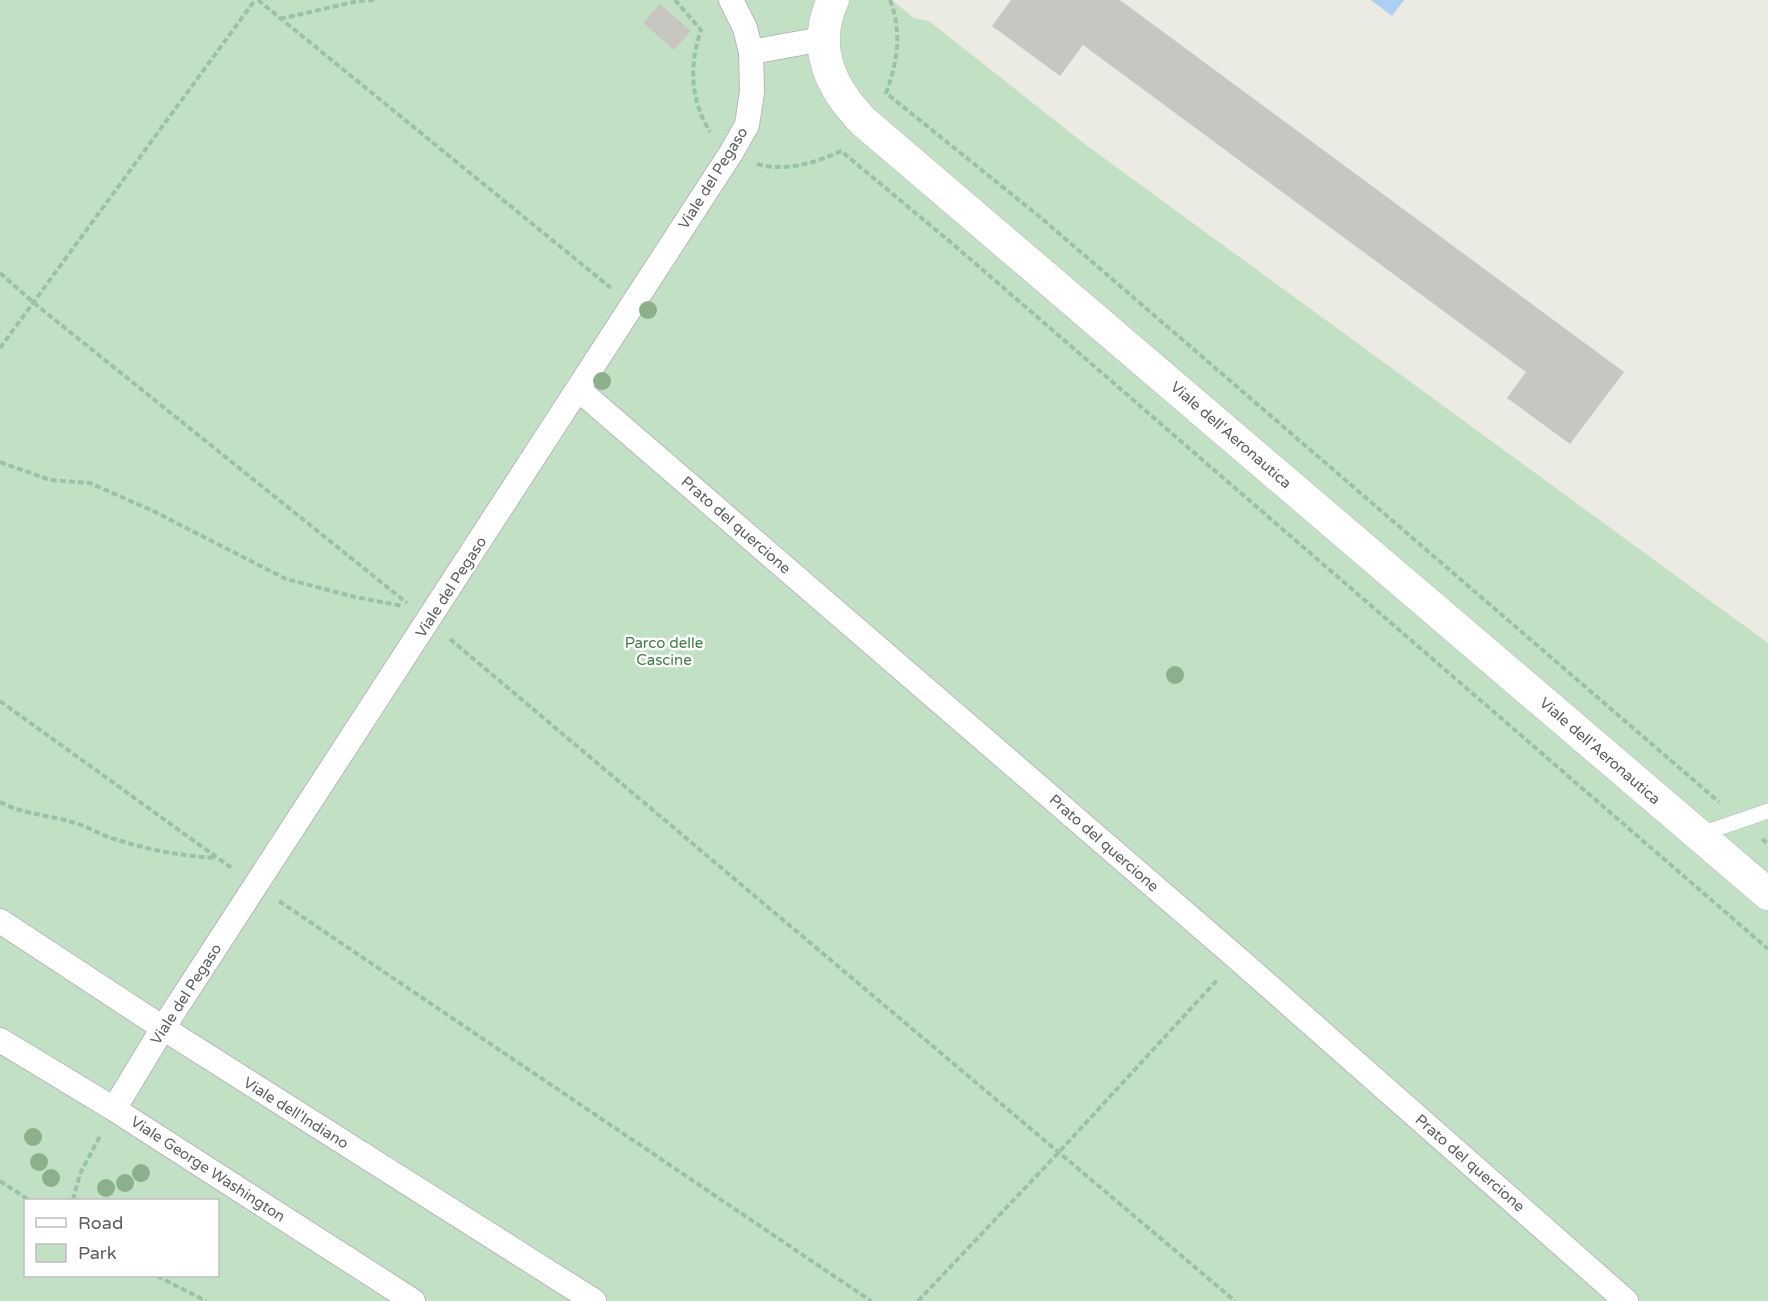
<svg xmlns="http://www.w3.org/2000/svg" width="1768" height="1301" viewBox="0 0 1768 1301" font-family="'Varela Round',sans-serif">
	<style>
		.green { fill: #c2e1c4; fill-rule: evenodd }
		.water { fill: #abd0f4 }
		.building { fill: #c7c6c0 }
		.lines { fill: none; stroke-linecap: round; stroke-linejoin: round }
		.service-casing { stroke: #b5b8bc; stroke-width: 16 }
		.pedestrian-casing { stroke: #b5b8bc; stroke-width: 26 }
		.minor-casing { stroke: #b5b8bc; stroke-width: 33 }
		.path { stroke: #9cc1a9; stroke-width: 4; stroke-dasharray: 6 3; stroke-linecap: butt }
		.service { stroke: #fff; stroke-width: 15 }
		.pedestrian { stroke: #fff; stroke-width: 24 }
		.minor { stroke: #fff; stroke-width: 32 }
		.tree { fill: #8caf8c }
		.labels { text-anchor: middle; stroke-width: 5; stroke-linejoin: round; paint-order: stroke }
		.street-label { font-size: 15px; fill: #5b5e62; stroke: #fff }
		.park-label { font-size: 15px; fill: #3e7e45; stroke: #fff }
	</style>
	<rect width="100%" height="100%" fill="#ecebe3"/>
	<path class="green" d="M0,0H892L914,18L929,21L1086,145L1768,643V1301H0ZM26,1200H218V1276H26Z"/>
	<path class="water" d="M1371,0H1404L1392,16Z"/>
	<path class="building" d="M1011,0H1120L1624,372L1570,444L1507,398L1526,372L1083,45L1060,76L992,26Z
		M660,4L691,31L674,50L643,23Z"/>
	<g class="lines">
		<g class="service-casing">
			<path id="service" d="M1698,835L1768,811"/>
		</g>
		<g class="pedestrian-casing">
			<path id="pedestrian" d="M751,52L823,39
				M578,389L1237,958L1626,1301
				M0,921L163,1028L594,1301
				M0,1040L114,1109L413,1301
				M114,1109L163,1028L731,153L747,125L752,92L751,52L745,28L731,0"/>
		</g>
		<g class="minor-casing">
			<path id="minor" d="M833,0C811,47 830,88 864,122L1768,894"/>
		</g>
		<path class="path" d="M258,0L611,288
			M675,0L701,30C689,66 690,99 710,132
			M890,0C902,32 898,61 886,93L1040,217L1719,802
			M280,19L358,1L374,0
			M757,164C785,172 815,163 841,151L954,245L1768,949
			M0,273L34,303L407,603
			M0,348L255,0
			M0,462L50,480L90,483L153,511L286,579L355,597L403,606
			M450,639L1235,1301
			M0,701L233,869
			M0,802C22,814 48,815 72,822C87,826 100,835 115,839C148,850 181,856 216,858
			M1762,839L1768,844
			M279,901L871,1301
			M0,1181L29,1200
			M73,1200L80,1174L101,1134
			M157,1276L206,1301
			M918,1301L1059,1152L1218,979"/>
		<use href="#service" class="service"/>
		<use href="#pedestrian" class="pedestrian"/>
		<use href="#minor" class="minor"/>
	</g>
	<g class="tree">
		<circle cx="648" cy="310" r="9"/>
		<circle cx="602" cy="381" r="9"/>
		<circle cx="1175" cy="675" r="9"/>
		<circle cx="33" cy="1137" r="9"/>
		<circle cx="39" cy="1162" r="9"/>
		<circle cx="141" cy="1173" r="9"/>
		<circle cx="51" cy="1178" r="9"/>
		<circle cx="125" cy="1183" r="9"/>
		<circle cx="106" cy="1188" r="9"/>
	</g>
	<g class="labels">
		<g class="street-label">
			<text transform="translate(713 178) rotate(-58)" y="5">Viale del Pegaso</text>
			<text transform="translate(1231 435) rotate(41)" y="5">Viale dell'Aeronautica</text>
			<text transform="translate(736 525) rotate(41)" y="5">Prato del quercione</text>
			<text transform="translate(451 587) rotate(-57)" y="5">Viale del Pegaso</text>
			<text transform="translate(1600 751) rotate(41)" y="5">Viale dell'Aeronautica</text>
			<text transform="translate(1104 843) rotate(41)" y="5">Prato del quercione</text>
			<text transform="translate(186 994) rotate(-57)" y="5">Viale del Pegaso</text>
			<text transform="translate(296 1113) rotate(32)" y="5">Viale dell'Indiano</text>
			<text transform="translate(1470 1163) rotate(41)" y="5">Prato del quercione</text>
			<text transform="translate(208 1169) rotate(33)" y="5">Viale George Washington</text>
		</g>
		<g class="park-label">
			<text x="664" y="648">Parco delle<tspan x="664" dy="17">Cascine</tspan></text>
		</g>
	</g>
	<rect x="24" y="1199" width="195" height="78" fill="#ffffff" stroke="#bdbfc0" stroke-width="1.5"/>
	<rect x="36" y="1218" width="30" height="9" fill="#ffffff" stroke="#bdbfc0" stroke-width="1.5"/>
	<text x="78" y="1229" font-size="18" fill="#5b5e62">Road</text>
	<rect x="36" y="1244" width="30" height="18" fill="#c2e1c4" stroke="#bdbfc0" stroke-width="1.5"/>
	<text x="78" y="1259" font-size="18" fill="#5b5e62">Park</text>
</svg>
